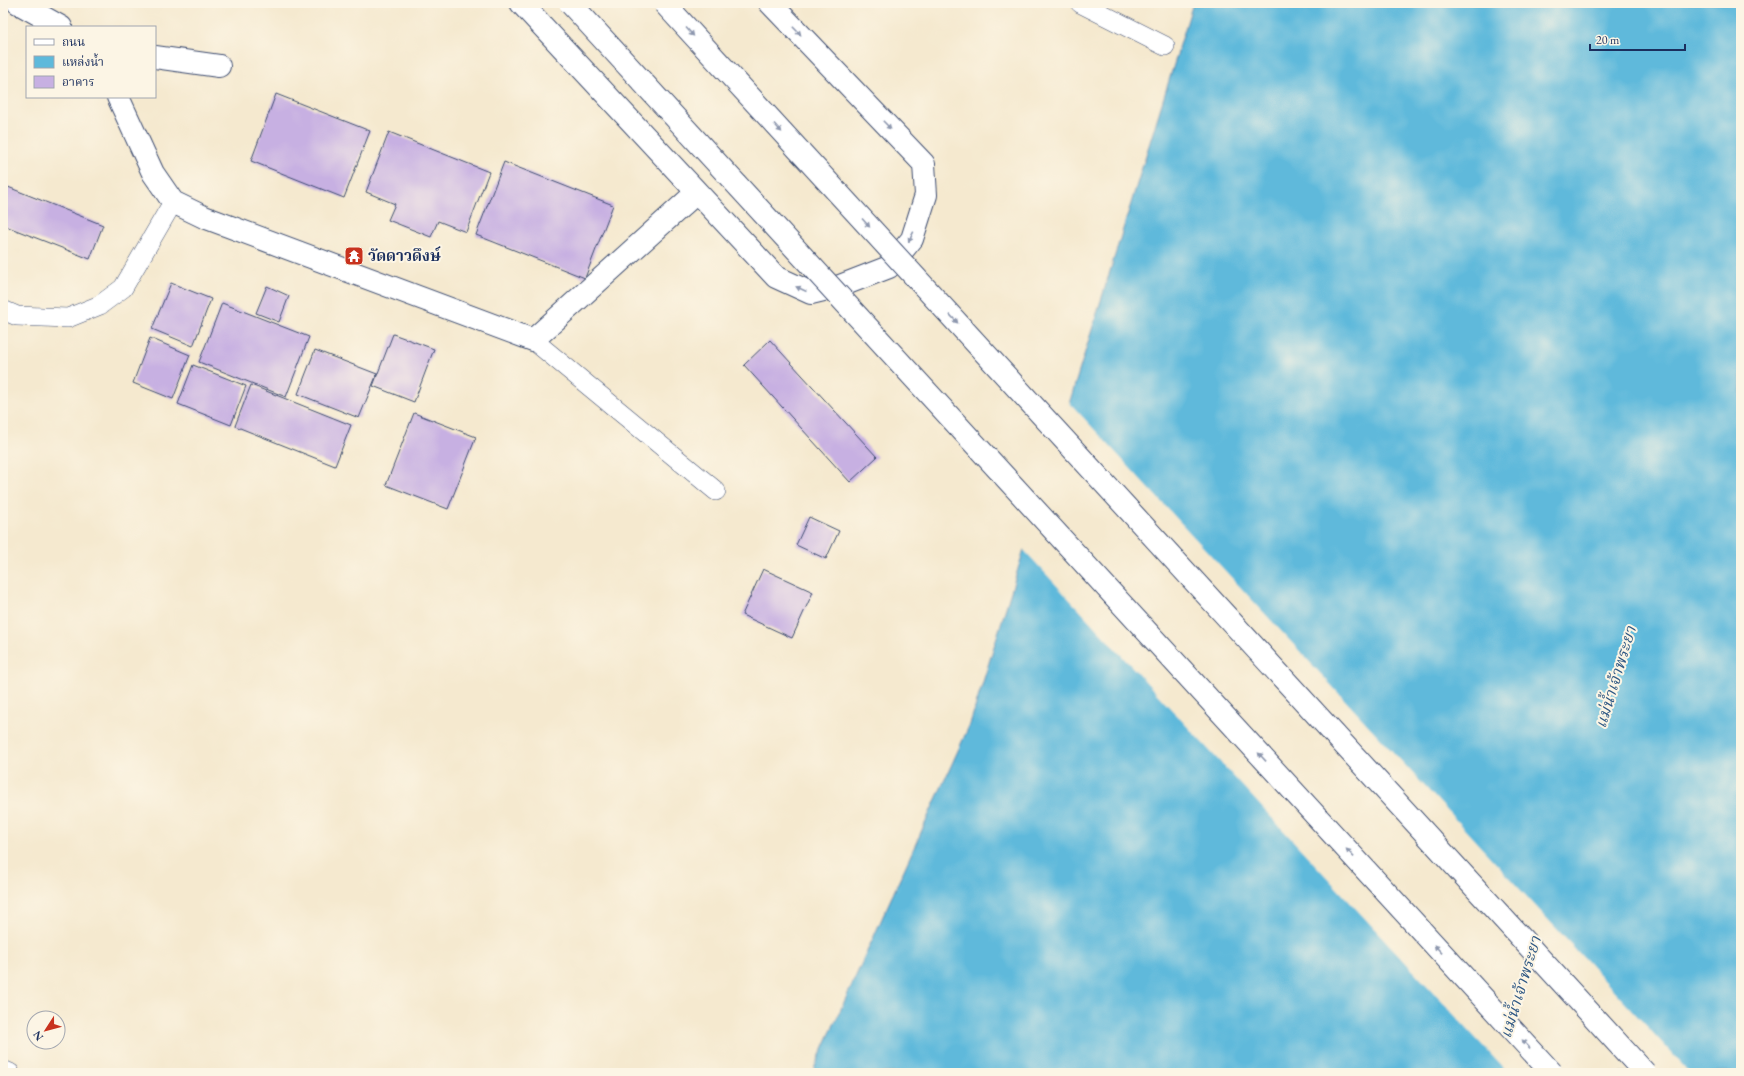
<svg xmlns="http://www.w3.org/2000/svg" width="1744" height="1076" viewBox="0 0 1744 1076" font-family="'EB Garamond','Noto Serif Thai',serif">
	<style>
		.water { fill: #5eb9db; stroke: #3c749c }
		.pier { fill: #f5e9cf }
		.building { fill: #c7b0e2 }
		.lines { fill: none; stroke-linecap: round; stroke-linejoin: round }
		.lane-casing { stroke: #3c4b6f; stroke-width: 20 }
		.street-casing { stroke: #3c4b6f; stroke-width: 24 }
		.primary-casing { stroke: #3c4b6f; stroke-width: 24 }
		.lane { stroke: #fff; stroke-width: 19 }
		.street { stroke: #fff; stroke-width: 22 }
		.primary { stroke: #fff; stroke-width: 22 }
		.primary-bridge-casing { stroke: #3c4b6f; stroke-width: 24; stroke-linecap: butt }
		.primary-bridge { stroke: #fff; stroke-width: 22 }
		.oneway { fill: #8d97ae }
		.labels { text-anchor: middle; stroke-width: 4; stroke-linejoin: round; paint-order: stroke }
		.poi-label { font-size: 15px; font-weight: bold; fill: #1b2f5e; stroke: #fcf5e5; text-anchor: start }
		.water-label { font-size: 16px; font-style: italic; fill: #2f5884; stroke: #fcf5e5 }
	</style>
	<rect width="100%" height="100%" fill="#fcf5e5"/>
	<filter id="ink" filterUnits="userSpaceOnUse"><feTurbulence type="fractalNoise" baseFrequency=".025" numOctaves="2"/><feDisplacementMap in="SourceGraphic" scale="8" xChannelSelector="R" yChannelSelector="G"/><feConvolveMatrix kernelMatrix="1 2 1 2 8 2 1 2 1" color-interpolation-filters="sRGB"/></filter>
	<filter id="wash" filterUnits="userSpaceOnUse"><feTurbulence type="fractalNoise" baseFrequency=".012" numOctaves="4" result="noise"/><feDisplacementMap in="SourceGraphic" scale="16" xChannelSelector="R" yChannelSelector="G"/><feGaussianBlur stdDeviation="0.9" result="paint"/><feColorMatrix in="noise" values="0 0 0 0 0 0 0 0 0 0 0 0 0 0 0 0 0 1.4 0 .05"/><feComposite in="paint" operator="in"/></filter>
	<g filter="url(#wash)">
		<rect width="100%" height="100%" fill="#f5e9cf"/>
		<path class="water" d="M1193,3H1741V1073H812L970,724Z"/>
		<path class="pier" d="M1068,401L1690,1073H1508L1022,548Z"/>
		<g id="blocks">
			<path class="building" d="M276,94L370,131L344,198L251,161Z
				M389,132L489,172L466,232L438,221L431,237L388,220L395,204L366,192Z
				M504,162L613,205L585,278L476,235Z
				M3,185L103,225L90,259L3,225Z
				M171,283L211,299L193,346L152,329Z
				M267,286L289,296L279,322L256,313Z
				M222,303L309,337L286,397L199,362Z
				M393,334L434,349L414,402L373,386Z
				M150,338L190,355L173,399L133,383Z
				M770,340L877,457L850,482L744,365Z
				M315,350L377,374L359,418L298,394Z
				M193,365L246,386L231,425L178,404Z
				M251,385L351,425L335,466L235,426Z
				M414,413L476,437L448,509L386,485Z
				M809,517L839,531L826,559L796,545Z
				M763,569L813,592L792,638L742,615Z"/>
		</g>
	</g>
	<g filter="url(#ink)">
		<use href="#blocks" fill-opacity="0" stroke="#3c4b6f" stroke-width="1"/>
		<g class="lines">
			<g class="lane-casing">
				<path id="lane" d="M1080,3L1165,46
					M3,310L17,316L68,318L100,305L123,288L173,202
					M533,340L716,491
					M3,1070L10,1073"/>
			</g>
			<g class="street-casing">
				<path id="street" d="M18,3L61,27
					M155,57L219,66
					M118,97L153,173L173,202L204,217L533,340L696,193"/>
			</g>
			<g class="primary-casing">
				<path id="primary" d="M521,3L776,277L811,293L840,286L889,267L912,239L926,195L924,164L770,3"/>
			</g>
			<use href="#lane" class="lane"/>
			<use href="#street" class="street"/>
			<use href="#primary" class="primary"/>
			<g class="primary-bridge-casing">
				<path id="primary-bridge" d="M570,3L1552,1073
					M664,3L1645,1073"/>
			</g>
			<use href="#primary-bridge" class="primary-bridge"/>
		</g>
		<defs><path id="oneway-solid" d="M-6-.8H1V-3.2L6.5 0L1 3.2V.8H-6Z"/></defs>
		<g class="oneway">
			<use href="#oneway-solid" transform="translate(797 31) rotate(46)"/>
			<use href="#oneway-solid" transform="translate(690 32) rotate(48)"/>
			<use href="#oneway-solid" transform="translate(887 125) rotate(46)"/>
			<use href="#oneway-solid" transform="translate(778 128) rotate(48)"/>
			<use href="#oneway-solid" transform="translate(866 223) rotate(48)"/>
			<use href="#oneway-solid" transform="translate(911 237) rotate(117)"/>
			<use href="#oneway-solid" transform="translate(801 289) rotate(-156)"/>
			<use href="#oneway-solid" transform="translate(954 319) rotate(47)"/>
			<use href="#oneway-solid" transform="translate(1262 757) rotate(-133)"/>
			<use href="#oneway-solid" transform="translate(1350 853) rotate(-133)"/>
			<use href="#oneway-solid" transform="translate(1438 949) rotate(-133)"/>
			<use href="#oneway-solid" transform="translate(1526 1044) rotate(-133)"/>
		</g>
	</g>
	<defs>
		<g id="temple-square" transform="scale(1)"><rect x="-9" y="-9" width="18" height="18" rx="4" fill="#c8321e" stroke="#fcf5e5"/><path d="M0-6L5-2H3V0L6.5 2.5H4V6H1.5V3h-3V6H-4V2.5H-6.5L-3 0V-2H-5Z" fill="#fff"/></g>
	</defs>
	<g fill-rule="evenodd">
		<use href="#temple-square" x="354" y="256"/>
	</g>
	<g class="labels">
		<g class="poi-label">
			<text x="368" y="261">วัดดาวดึงษ์</text>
		</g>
		<g class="water-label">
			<text transform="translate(1615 677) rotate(-73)" y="6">แม่น้ำเจ้าพระยา</text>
			<text transform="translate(1520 987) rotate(-73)" y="6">แม่น้ำเจ้าพระยา</text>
		</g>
	</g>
	<rect width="1744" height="1076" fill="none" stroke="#fcf5e5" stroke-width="16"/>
	<rect x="26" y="26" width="130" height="72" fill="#fcf5e5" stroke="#a2a6af"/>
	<rect x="34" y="39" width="20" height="6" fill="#ffffff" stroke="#a2a6af"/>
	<text x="62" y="46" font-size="12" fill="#1b2f5e">ถนน</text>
	<rect x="34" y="56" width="20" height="12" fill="#5eb9db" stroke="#a2a6af"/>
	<text x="62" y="66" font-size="12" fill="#1b2f5e">แหล่งน้ำ</text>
	<rect x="34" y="76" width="20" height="12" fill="#c7b0e2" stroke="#a2a6af"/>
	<text x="62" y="86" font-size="12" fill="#1b2f5e">อาคาร</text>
	<g transform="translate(46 1030) rotate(234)"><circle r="19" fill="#fcf5e5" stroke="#a2a6af"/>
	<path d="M0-3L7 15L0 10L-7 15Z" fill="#c8321e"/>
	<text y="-6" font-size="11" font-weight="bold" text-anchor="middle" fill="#1b2f5e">N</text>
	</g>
	<path d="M1590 44v6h95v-6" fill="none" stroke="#1b2f5e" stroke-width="2"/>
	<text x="1596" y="44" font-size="12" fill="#1b2f5e" stroke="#fcf5e5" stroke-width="3" paint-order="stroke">20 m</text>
</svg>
